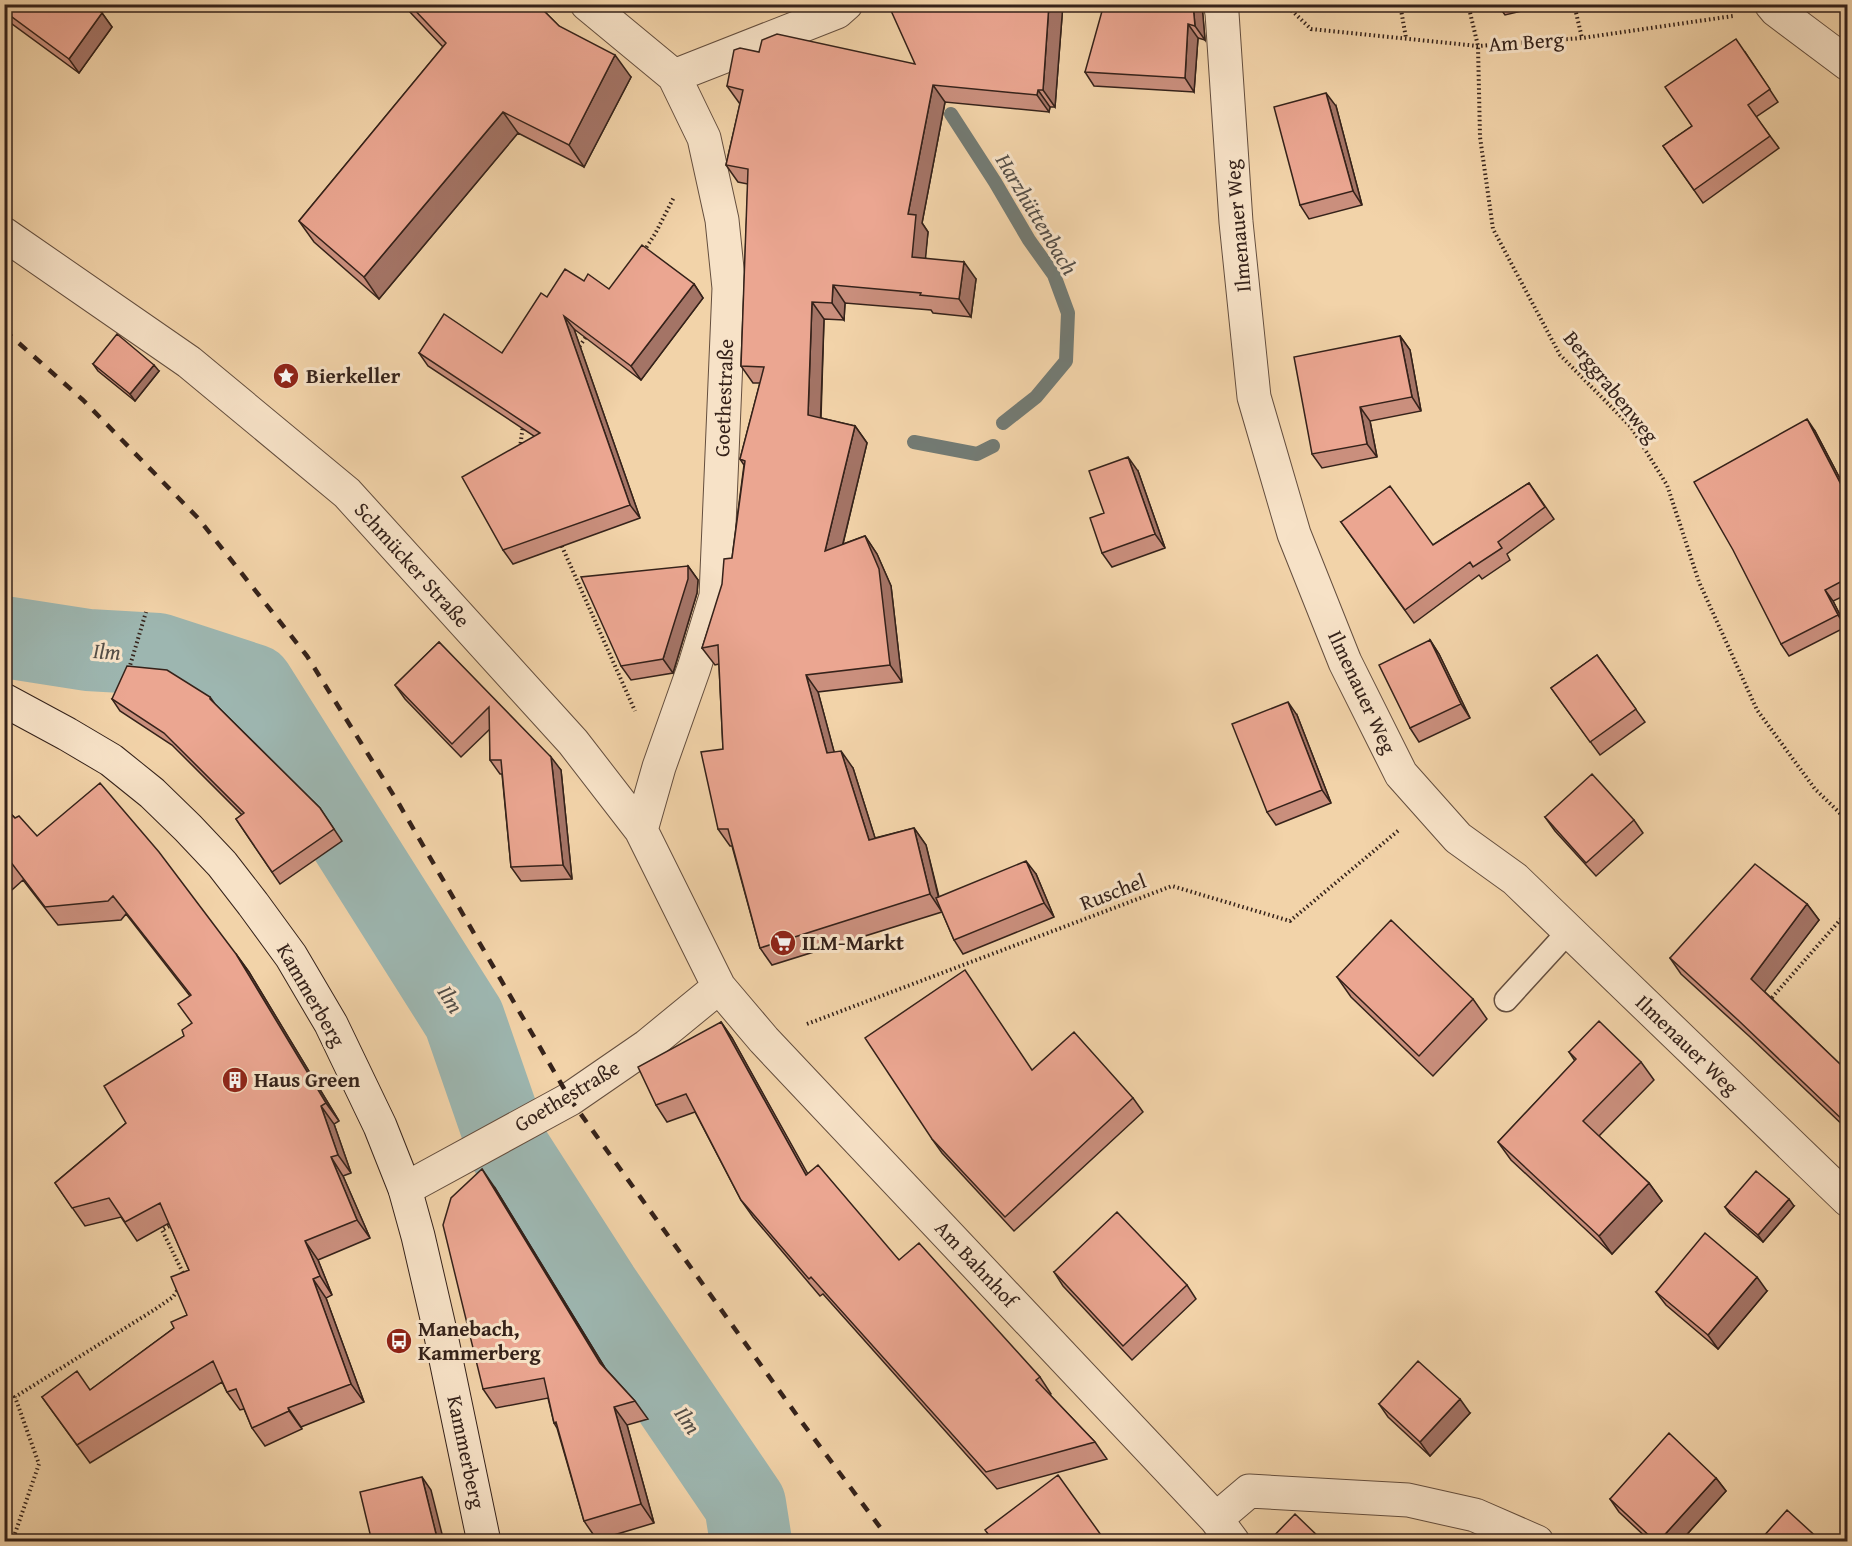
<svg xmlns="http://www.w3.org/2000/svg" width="1852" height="1546" viewBox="0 0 1852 1546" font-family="'Gentium Book Plus',serif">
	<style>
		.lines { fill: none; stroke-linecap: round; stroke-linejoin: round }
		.stream { stroke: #737b74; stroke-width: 14 }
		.river { stroke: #9db6b0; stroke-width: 82 }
		.service-casing { stroke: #644e3e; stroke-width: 25 }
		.minor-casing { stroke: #644e3e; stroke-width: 35 }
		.secondary-casing { stroke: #35221a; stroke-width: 35 }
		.path { stroke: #35221a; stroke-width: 4; stroke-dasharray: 1.5 3; stroke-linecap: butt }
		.service { stroke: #f7e2c7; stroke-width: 22 }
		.minor { stroke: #f7e2c7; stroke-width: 33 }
		.secondary { stroke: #f7e2c7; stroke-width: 33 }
		.rail { stroke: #35221a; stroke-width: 4.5; stroke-dasharray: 10 10; stroke-linecap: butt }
		.wall { fill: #ca8f7d; stroke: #35221a; stroke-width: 1.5 }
		.shaded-wall { fill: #a47466; stroke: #35221a; stroke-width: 1.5 }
		.building { fill: #eba691; stroke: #35221a; stroke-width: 1.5 }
		.labels { text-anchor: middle; stroke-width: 6; stroke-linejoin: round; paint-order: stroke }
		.street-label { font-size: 21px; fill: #35221a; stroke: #f7e2c7 }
		.poi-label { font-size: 21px; font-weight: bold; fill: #35221a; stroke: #f7e2c7; text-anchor: start }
		.water-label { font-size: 22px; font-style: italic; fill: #544e47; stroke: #f7e2c7 }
	</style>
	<rect width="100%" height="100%" fill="#f2d3a9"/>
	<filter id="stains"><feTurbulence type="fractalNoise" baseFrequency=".00333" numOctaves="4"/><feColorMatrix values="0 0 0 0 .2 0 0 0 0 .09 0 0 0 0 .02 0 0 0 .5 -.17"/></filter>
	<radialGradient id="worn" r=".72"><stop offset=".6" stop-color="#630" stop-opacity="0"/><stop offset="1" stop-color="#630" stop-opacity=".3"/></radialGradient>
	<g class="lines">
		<path class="stream" d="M951,114L995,182L1029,240L1054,275L1068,313L1066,361L1036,397L1003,423
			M914,442L977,454L993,446
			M530,1181L554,1166"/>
		<path class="river" d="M4,637L88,650L158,654L253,685L464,1019L509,1149L599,1289L745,1504L751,1542"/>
		<g class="service-casing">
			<path id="service" d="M1506,1000L1569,931"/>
		</g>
		<g class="minor-casing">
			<path id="minor" d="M587,4L674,76L704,138L722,220L729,288L716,596L694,668L659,767L641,830
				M1220,4L1222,13L1236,222L1254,397L1294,534L1345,662L1401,774L1458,838L1515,879L1848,1200
				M1771,4L1776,10L1848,64
				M674,76L837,12L846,4
				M4,234L189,362L347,493L573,742L641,830L719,987L764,1040L1216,1519L1233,1542
				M405,1189L570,1099L647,1046L719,987
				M1216,1519L1249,1491L1408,1500L1475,1515L1537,1542"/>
		</g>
		<g class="secondary-casing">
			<path id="secondary" d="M4,700L67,734L111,760L152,793L188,828L222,864L253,904L291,956L331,1024L380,1126L405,1189L418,1236L440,1331L484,1542"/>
		</g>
		<path class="path" d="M1285,4L1311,29L1478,46L1582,38L1733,16
			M1400,4L1406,38
			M1468,4L1478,46L1480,137L1493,229L1560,355L1631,427L1667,485L1699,582L1757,710L1815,789L1848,821
			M1574,4L1582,38
			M644,251L655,234L674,197
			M577,350L588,334
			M520,448L523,425
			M560,542L635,711
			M129,669L146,612
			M1769,1001L1848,911
			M807,1024L1172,886L1290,921L1399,830
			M173,1224L162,1230L185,1277
			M12,1542L39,1464L15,1397L154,1310L173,1297L179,1288"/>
		<use href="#service" class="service"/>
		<use href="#minor" class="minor"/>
		<use href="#secondary" class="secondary"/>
		<path class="rail" d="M4,330L83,400L198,518L307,656L399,804L570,1099L801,1421L891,1542"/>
	</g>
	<path class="wall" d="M4,4L102,13L112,27L79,73L4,18Z
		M405,4H537L559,26L631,77L584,167L518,133L379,299L314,242L299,221L443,47L409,11Z
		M1063,4L1055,107H1050L1049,112L945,102L922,223L928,232L925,258L976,279L971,317L933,313L931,310L845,303L844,320L824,319L821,418L855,426L867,443L843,544L865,536L877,554L891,586L902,682L818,692L834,752L853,768L875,838L914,828L926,845L939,897L1036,874L1054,917L963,954L954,940L942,912L772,965L760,948L732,846H730L718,829L723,749L719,664L715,665L702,648L732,558L744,465L740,459L760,383H753L741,366L748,184L738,182L726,165L740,104L727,86L759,52L915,64Z
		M1497,4H1552L1505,15Z
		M1599,4H1628L1603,11Z
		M1202,7L1205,40L1198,38L1194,92L1094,86L1085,72Z
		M1745,52L1778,102L1756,117L1779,148L1703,203L1663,146L1692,126Z
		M1336,106L1362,205L1309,219L1300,205Z
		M584,281L609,289L694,284L703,298L641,380L574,329L640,518L513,564L503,550L534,436L428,366L419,353H502L547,297Z
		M1400,336L1410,350L1421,411L1370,421L1377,457L1322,468L1312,454Z
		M93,364L159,371L135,401L98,371Z
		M1815,431L1848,494V594L1833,601L1846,627L1789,656L1781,644Z
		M1138,471L1165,548L1112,567L1102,553L1104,513Z
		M1529,483L1554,519L1507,554L1510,560L1482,579L1479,575L1414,623L1341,522L1433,545Z
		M688,566L698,580L697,593L673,673L631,680L621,666Z
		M1430,640L1439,654L1470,718L1419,742L1410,728Z
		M439,642L561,770L572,879L521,881L511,867L502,774H500L490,760V729L461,757L405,699L395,685Z
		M1597,655L1645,722L1600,755L1551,688Z
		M210,697L215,704L320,808L342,841L280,884L236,819L242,815L172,745L120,711L112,699Z
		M1297,715L1331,803L1276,825L1267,812Z
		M4,807L15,818L37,836L236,954L249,972L339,1121L334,1124L351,1173L343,1176L370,1238L318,1260L332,1295L326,1298L364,1402L301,1427L302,1429L265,1446L252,1428L244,1409L240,1410L227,1392L222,1382L90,1463L42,1397L90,1390L174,1328L187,1315L189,1270L169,1223L137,1241L121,1217L85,1226L55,1183L126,1123L184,1036L192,1023L190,996L126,914L121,920L58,925L23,880L4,897Z
		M1545,817L1634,820L1643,833L1596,876L1555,831Z
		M1807,904L1819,920L1764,991L1841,1065L1848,1058V1130L1749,1036L1681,974L1670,958Z
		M1337,977L1473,999L1487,1019L1433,1076L1351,997Z
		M721,1022L732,1038L807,1174L899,1260L1040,1377L1051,1394L1050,1395L1095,1442L1107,1459L997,1489L823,1294L820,1296L753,1217L741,1200L695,1112L667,1122L656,1105Z
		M1569,1052L1641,1062L1654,1080L1599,1136L1649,1183L1662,1201L1612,1254L1511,1160L1498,1142L1575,1061Z
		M1033,1070L1133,1098L1143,1112L1014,1231L942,1153L932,1139Z
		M495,1188L605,1368L635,1401L648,1419L627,1425L654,1523L597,1540L584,1521L557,1428L554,1423L548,1398L496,1408L483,1389Z
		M1794,1206L1763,1242L1730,1214L1725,1207Z
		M1054,1272L1187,1285L1196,1299L1132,1360L1063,1286Z
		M1767,1291L1718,1349L1666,1305L1656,1292Z
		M1379,1404L1470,1413L1430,1456L1388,1417Z
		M1716,1478L1726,1491L1680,1542H1651L1619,1512L1610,1499Z"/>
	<path class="shaded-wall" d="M1049,4H1063L1055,107L1043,90Z
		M1193,4H1202L1205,40L1195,26Z
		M102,13L112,27L79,73L69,59Z
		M1188,24L1198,38L1194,92L1185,78Z
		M615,55L631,77L584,167L569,145Z
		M933,85L945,102L922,223L928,232L924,274L912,257L908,214Z
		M1038,90L1050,107L1049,112L1037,95Z
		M1326,93L1336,106L1362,205L1353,191Z
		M503,112L518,133L379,299L364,277Z
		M964,262L976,279L971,317L959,299Z
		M694,284L703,298L641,380L631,366Z
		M833,285L845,303L844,320L832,303Z
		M812,302L824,319L820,432L808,415Z
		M564,316L574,329L640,518L630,505Z
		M1400,336L1410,350L1421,411L1412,397Z
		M154,365L159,371L135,401L130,394Z
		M1360,407L1370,421L1377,457L1367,444Z
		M1807,419L1815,431L1848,494V498Z
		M855,426L867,443L837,568L825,551Z
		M1128,457L1138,471L1165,548L1155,534Z
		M865,536L877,554L891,586L902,682L890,665Z
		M688,566L698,580L697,593L673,673L663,659Z
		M1825,590L1833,601L1846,627L1838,615Z
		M1430,640L1439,654L1470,718L1461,704Z
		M806,675L818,692L839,770L827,753Z
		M1288,702L1297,715L1331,803L1322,790Z
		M841,751L853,768L881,857L869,840Z
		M551,757L561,770L572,879L563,865Z
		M914,828L926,845L942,912L930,894Z
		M1026,861L1036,874L1054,917L1044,903Z
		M1807,904L1819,920L1762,995L1751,979Z
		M236,954L249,972L339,1121L326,1103Z
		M721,1022L732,1038L818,1192L806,1175Z
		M321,1106L334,1124L351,1173L338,1155Z
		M331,1157L343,1176L370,1238L357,1220Z
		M482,1169L495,1188L613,1381L600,1363Z
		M1649,1183L1662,1201L1612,1254L1599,1236Z
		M1789,1199L1794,1206L1763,1242L1758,1235Z
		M305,1241L318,1260L332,1295L320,1276Z
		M1757,1277L1767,1291L1718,1349L1708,1335Z
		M313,1279L326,1298L364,1402L351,1384Z
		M1460,1399L1470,1413L1430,1456L1420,1442Z
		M614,1407L627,1425L654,1523L641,1504Z
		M288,1408L301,1427L302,1429L289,1411Z
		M422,1477L431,1490L444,1542H438Z
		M1716,1478L1726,1491L1680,1542H1658Z"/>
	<path class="building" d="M4,4H90L102,13L69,59L4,11Z
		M409,4H537L559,26L615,55L569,145L503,112L364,277L299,221L446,43Z
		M888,4H1049L1043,90H1038L1037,95L933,85L908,214L916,215L912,257L964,262L959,299L920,295L921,293L833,285L832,303L812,302L808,415L855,426L825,551L865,536L879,569L890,665L806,675L827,753L841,751L869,840L914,828L930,894L760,948L728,829H718L701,752L723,749L718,645L702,648L722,584L724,559L732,558L745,461L740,459L764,367L741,366L748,169L726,165L743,90L727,86L734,50L740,48L759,52L762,40L777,34L915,64Z
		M1104,4H1193L1195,26L1188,24L1185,78L1085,72Z
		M1736,39L1770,89L1748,105L1770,136L1694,190L1663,146L1692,126L1665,87Z
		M1326,93L1353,191L1300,205L1274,107Z
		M642,245L694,284L631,366L564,316L630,505L503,550L462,477L540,433L419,353L444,314L502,353L541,293L547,297L565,269L584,281L588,274L609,289Z
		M117,334L154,365L130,394L93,364Z
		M1400,336L1412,397L1360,407L1367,444L1312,454L1294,357Z
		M1807,419L1848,498V578L1825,590L1838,615L1781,644L1733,550L1694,482Z
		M1128,457L1155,534L1102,553L1090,518L1104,513L1089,471Z
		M1529,483L1545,507L1498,542L1502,548L1473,567L1470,562L1405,610L1341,522L1390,486L1433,545Z
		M688,566V579L663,659L621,666L581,577Z
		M1430,640L1461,704L1410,728L1379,665Z
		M439,642L551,757L563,865L511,867L501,760H490L489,707L452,744L395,685Z
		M1597,655L1636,709L1590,742L1551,688Z
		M127,666L167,670L210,697V699L320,808L334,829L272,872L236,819L244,813L164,733L112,699Z
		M1288,702L1322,790L1267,812L1232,724Z
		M1592,774L1634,820L1586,863L1545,817Z
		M100,783L159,852L236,954L326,1103L321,1106L338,1155L331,1157L357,1220L305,1241L320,1276L313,1279L351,1384L288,1408L289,1411L252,1428L236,1389L227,1392L213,1361L77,1445L42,1397L77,1371L90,1390L174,1328L171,1322L187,1315L171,1277L189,1270L160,1203L125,1222L109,1198L72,1208L55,1183L126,1123L104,1086L184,1036L182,1030L192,1023L178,1004L191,995L113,896L108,901L45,907L10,861L4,866V807L15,818L19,816L37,836Z
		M1026,861L1044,903L954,940L936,898Z
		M1755,864L1807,904L1751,979L1841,1065L1848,1058V1125L1738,1020L1670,958Z
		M1391,920L1473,999L1419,1056L1337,977Z
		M965,970L1032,1070L1074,1032L1133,1098L1005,1217L932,1139L865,1038Z
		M1599,1021L1641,1062L1583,1121L1649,1183L1599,1236L1498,1142L1576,1059L1569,1052Z
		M721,1022L806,1175L818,1165L899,1260L919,1243L1040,1377L1036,1380L1095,1442L986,1472L811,1277L809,1279L741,1200L686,1094L656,1105L638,1067Z
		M482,1169L600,1363L635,1401L614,1407L641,1504L584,1521L556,1422L554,1423L544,1378L483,1389L443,1225L451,1198Z
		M1756,1171L1789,1199L1758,1235L1725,1207Z
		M1117,1212L1187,1285L1123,1346L1054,1272Z
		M1705,1233L1757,1277L1708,1335L1656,1292Z
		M1418,1361L1460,1399L1420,1442L1379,1404Z
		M1669,1433L1716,1478L1658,1542H1656L1610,1499Z
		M1058,1475L1106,1542H994L985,1530Z
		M422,1477L438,1542H372L360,1492Z
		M1787,1510L1822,1542H1766L1762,1538Z
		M1295,1514L1324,1542H1268Z"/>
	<defs>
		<g id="sight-disc" transform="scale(1.35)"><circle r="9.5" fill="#8f2418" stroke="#f7e2c7"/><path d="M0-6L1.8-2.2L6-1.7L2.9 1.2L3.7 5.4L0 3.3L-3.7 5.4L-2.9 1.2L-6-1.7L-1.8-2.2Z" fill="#fff"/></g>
		<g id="supermarket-disc" transform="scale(1.35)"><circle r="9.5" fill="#8f2418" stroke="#f7e2c7"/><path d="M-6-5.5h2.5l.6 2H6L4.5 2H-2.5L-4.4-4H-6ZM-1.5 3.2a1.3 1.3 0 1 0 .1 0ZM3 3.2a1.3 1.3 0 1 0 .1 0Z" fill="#fff"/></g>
		<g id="building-disc" transform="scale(1.35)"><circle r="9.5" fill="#8f2418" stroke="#f7e2c7"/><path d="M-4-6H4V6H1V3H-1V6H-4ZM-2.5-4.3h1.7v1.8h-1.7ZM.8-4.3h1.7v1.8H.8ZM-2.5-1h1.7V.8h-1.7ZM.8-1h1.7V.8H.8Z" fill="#fff"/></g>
		<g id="bus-disc" transform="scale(1.35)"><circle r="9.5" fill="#8f2418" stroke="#f7e2c7"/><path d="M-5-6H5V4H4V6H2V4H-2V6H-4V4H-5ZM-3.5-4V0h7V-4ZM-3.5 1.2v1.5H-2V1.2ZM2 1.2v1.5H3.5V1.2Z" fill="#fff"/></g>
	</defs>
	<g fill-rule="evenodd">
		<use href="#sight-disc" x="286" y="376"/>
		<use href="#supermarket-disc" x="783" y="943"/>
		<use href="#building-disc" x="235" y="1080"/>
		<use href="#bus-disc" x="399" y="1341"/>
	</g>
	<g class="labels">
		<g class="street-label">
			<text transform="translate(1526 42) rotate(-4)" y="7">Am Berg</text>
			<text transform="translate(1238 226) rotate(-95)" y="7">Ilmenauer Weg</text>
			<text transform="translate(1611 387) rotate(51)" y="7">Berggrabenweg</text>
			<text transform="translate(724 398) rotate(-88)" y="7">Goethestraße</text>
			<text transform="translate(412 565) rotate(48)" y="7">Schmücker Straße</text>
			<text transform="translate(1362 692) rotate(65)" y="7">Ilmenauer Weg</text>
			<text transform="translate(1113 892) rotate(-21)" y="7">Ruschel</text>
			<text transform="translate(311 995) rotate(60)" y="7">Kammerberg</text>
			<text transform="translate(1687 1045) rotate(44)" y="7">Ilmenauer Weg</text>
			<text transform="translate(567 1096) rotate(-31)" y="7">Goethestraße</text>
			<text transform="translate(976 1264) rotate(47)" y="7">Am Bahnhof</text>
			<text transform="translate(466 1452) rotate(78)" y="7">Kammerberg</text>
		</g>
		<g class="poi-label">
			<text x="306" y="383">Bierkeller</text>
			<text x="802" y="950">ILM-Markt</text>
			<text x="254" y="1087">Haus Green</text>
			<text x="418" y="1336">Manebach,<tspan x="418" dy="24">Kammerberg</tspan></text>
		</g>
		<g class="water-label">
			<text transform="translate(1037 214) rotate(59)" y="8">Harzhüttenbach</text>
			<text transform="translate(107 651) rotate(4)" y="8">Ilm</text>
			<text transform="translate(451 999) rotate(58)" y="8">Ilm</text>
			<text transform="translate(688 1420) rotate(56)" y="8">Ilm</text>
		</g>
	</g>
	<rect width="1852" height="1546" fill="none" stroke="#f2d3a9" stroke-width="24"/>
	<rect x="6" y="6" width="1840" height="1534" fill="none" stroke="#35221a" stroke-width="3"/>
	<rect x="12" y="12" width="1828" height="1522" fill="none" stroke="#35221a" stroke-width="1.5"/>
	<rect width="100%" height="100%" filter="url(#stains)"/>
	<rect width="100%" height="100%" fill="url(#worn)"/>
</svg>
